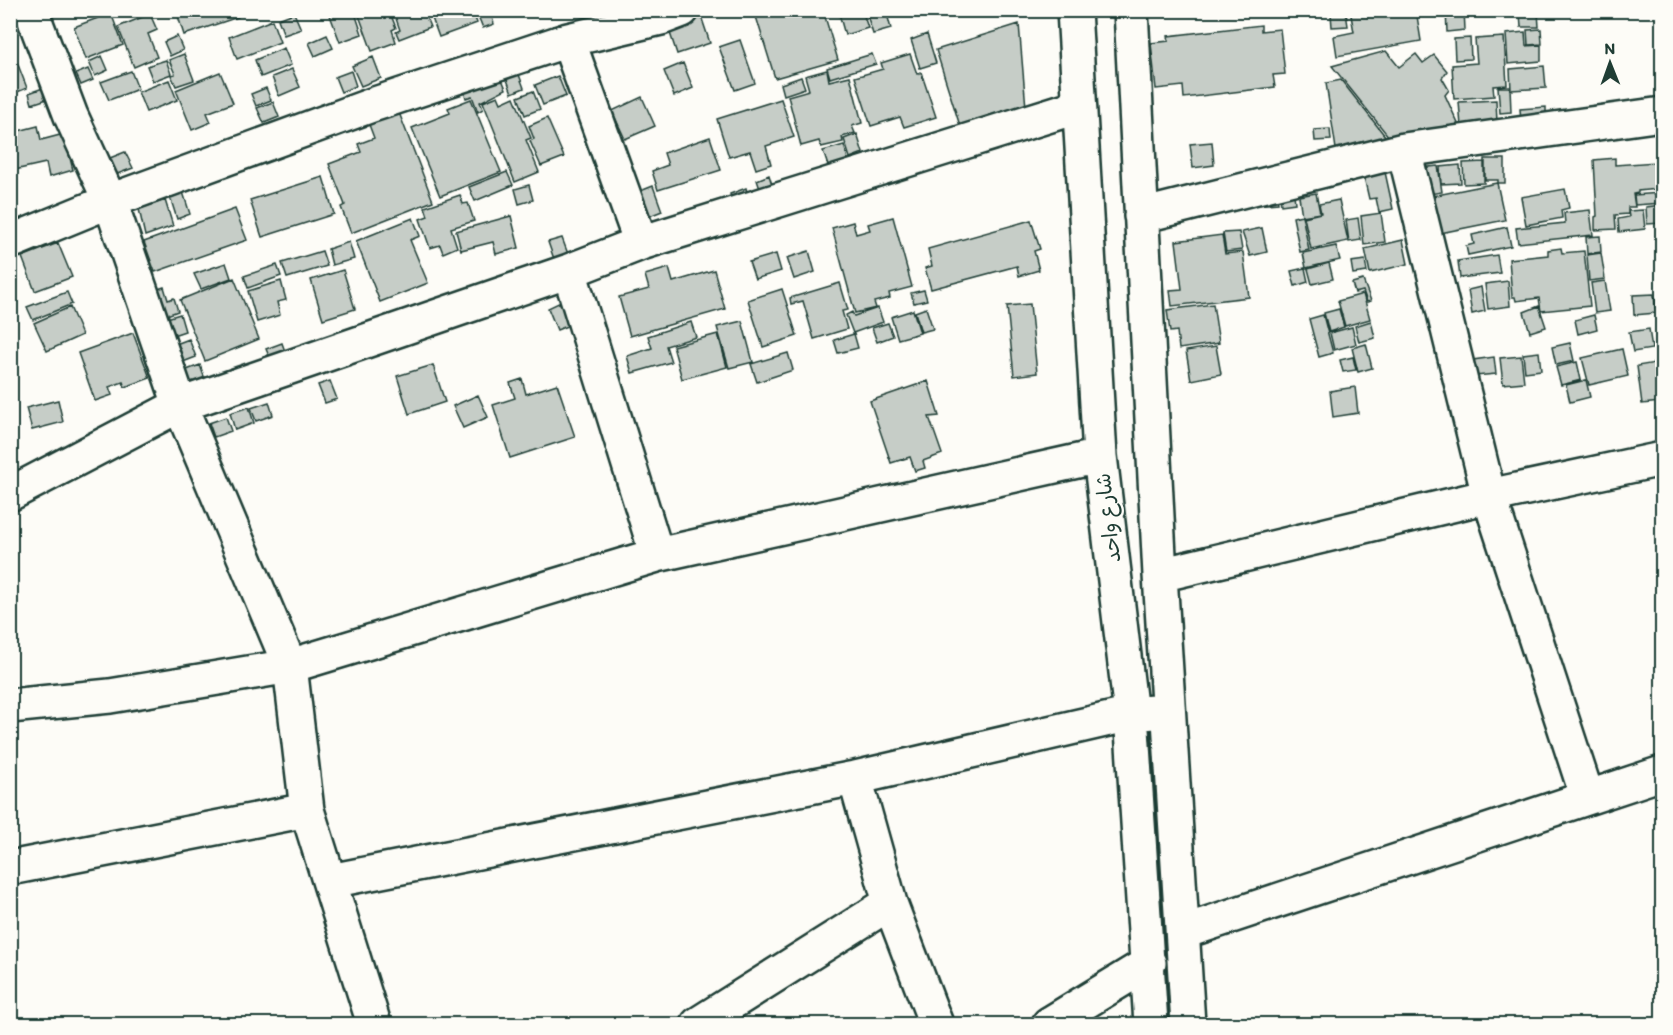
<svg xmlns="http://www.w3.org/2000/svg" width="1673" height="1035" viewBox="0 0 1673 1035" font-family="Itim,'Playpen Sans Arabic',sans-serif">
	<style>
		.building { fill: #c6cdc7; stroke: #1f3d34; stroke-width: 1.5 }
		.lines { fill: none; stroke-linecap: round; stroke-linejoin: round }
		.minor-casing { stroke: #1f3d34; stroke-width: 38 }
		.minor { stroke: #fdfcf7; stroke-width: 33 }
		.labels { text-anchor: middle; stroke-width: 4.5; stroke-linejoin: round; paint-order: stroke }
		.street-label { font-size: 21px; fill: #1f3d34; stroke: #fdfcf7 }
	</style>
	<rect width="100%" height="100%" fill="#fdfcf7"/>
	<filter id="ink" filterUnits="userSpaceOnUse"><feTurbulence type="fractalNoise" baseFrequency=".0167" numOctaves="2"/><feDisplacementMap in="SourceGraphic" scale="12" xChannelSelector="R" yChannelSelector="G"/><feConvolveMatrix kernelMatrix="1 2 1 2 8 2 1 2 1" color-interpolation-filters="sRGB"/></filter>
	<g filter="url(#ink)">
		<path class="building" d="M176,10H236L238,17L184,35Z
			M328,10H354L362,34L340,42Z
			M357,10H389L396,28L392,30L396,42L372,51Z
			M393,10H423L430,27L399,39L396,32L400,30Z
			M429,10H472L477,23L439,37Z
			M490,10L494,24L483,28L476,11Z
			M754,10H823L838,60L775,78Z
			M838,10H862L868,28L845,35Z
			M886,10L891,29L873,34L867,15Z
			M1350,10H1416L1421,41L1337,56L1334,36L1354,32Z
			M1446,10H1464L1465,30L1447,32Z
			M1472,10H1490V15L1472,16Z
			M1491,10H1510V12L1491,13Z
			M1538,12L1539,27H1521L1520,13Z
			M111,13L123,45L86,59L74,27Z
			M294,13L301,29L284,35L278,19Z
			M700,13L710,43L677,54L667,24Z
			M1346,13L1348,26L1332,27L1331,14Z
			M150,14L157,30L148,34L157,57L134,67L118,27Z
			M272,20L280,42L237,59L229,37Z
			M1019,24L1026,108L961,129L936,50Z
			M1261,25V31L1280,29L1285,74L1273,75L1275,87L1184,98L1183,86L1156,89L1151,43L1169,41L1168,36Z
			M1541,29L1542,44L1528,45L1527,30Z
			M1525,32L1526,46L1541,45V61L1508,64L1506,34Z
			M927,34L936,63L920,68L911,40Z
			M327,35L333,48L315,56L309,43Z
			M177,36L183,50L170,56L164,42Z
			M1504,37L1507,85L1493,86L1494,96L1454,99L1452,65L1477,63L1475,39Z
			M1470,38L1471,59L1455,60L1454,39Z
			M740,40L755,83L735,90L719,47Z
			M10,44L27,88L10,95Z
			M284,48L291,65L261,77L255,60Z
			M1386,51L1399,67L1416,54L1423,63L1434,55L1447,71L1442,78L1449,90L1445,95L1460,128L1393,142L1332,66Z
			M184,54L194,80L176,86L171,75L175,74L169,60Z
			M872,54L876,64L830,78L827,68Z
			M910,54L917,74L921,72L936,117L904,127L900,117L871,126L855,77L883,69L881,63Z
			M102,56L108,70L95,76L89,62Z
			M373,57L381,78L361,86L352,66Z
			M166,60L171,74L153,81L147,66Z
			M683,63L693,88L674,96L664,71Z
			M1544,66L1546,88L1511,90L1510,69Z
			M88,69L93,80L81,85L76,74Z
			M292,69L300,87L279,96L272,77Z
			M827,70L829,81L850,76L862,123L852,126L855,133L842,137L843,142L821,147L819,141L801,146L788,96L809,90L805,76Z
			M131,71L138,89L109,100L101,82Z
			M351,71L356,86L341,92L335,77Z
			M220,72L233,103L207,113L211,122L192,130L176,90Z
			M518,72L524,88L512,93L506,77Z
			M558,76L566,96L543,105L535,85Z
			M501,77L506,89L480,102L483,109L478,112L472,96L466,98L464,91Z
			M801,77L805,88L784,95L781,84Z
			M169,80L177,100L146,112L138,92Z
			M1341,80L1389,141L1336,149L1326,83Z
			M1498,87H1510L1511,112L1500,113Z
			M43,88L47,99L32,104L29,93Z
			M266,88L271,100L256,106L251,94Z
			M533,91L540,109L525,115L518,97Z
			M498,96L501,103L514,97L531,138L526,140L539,172L515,182L483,102Z
			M642,97L655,126L625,139L612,111Z
			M471,99L501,172L440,196L412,128L450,113L448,108Z
			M781,99L794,137L766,146L771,164L756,169L750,151L729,157L717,119Z
			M1496,100L1497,123L1461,126L1459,102Z
			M273,102L279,117L264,123L257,108Z
			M1546,107V120L1521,122L1520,109Z
			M398,110L433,201L351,233L341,207L345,205L329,164L361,152L358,144L374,138L368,122Z
			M547,118L564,157L541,166L530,141L534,139L529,126Z
			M38,126L41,140L64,134L73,170L49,177L46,163L10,171V133Z
			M1330,129L1331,140L1315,141L1314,130Z
			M857,134L863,153L850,158L844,139Z
			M710,137L721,170L658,190L652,171L668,165L664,153Z
			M1212,142L1214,165L1193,168L1190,144Z
			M844,145L849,163L829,169L823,151Z
			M125,152L133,168L112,176L105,160Z
			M1615,158V165L1656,162L1658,189L1638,191V193L1633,194L1635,207H1628V214L1615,215L1616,229L1595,230V217L1597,216L1594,160Z
			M1485,159H1505V183H1498V180H1485Z
			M1484,162V183L1464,184L1463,163Z
			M1460,165L1461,183L1441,184L1440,167Z
			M1438,166L1442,192L1423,195L1420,168Z
			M507,172L513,185L475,201L469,187Z
			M1385,172L1393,209L1379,212L1376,198L1369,199L1364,177Z
			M769,175L774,191L762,195L757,180Z
			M323,177L334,214L262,237L250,200Z
			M1497,183L1505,220L1435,234L1427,197Z
			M529,185L533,200L519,204L515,189Z
			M653,186L662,211L647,217L638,192Z
			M1293,186L1295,203L1281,205L1279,188Z
			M746,188L749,200L733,205L730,194Z
			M1276,189L1278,203L1256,205L1255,191Z
			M1565,189L1569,208L1561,210L1562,218L1526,225L1521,197Z
			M183,192L190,214L177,219L170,197Z
			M1316,193L1320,213L1302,216L1299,196Z
			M1661,193L1662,203L1635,205L1634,195Z
			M460,195L463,204L468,203L474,221L451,228L457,247L443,253L440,245L430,248L420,219L428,216L425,207Z
			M165,200L173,226L145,236L139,209Z
			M1339,200L1348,241L1311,249L1304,217L1321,213L1319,204Z
			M1662,205V223L1647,224L1646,207Z
			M235,209L247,240L155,272L144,242Z
			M1590,210L1593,235L1518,243L1516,228L1565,223L1564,213Z
			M1643,210L1645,229L1619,232L1618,219L1629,217L1628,211Z
			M1381,213L1385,242L1364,245L1361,216Z
			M1302,215L1309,250L1300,252L1293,217Z
			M511,216L519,248L496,254L493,242L461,250L456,231Z
			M893,217L912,287L889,293L890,298L874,302L876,308L855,313L832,228L853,222L856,234L870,230L868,224Z
			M413,218L420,236L410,240L428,283L380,302L356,241Z
			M1358,218L1361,240L1349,242L1346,220Z
			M1031,220L1040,249L1034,251L1039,270L1019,276L1017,266L931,289L925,268L932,266L928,249Z
			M1507,227L1511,246L1468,255L1466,246L1474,244L1472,235Z
			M1262,228L1267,252L1250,256L1242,232Z
			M1239,232L1242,250L1226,252L1223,233Z
			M1222,235L1225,254L1243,252L1249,297L1172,306L1170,290L1182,289L1176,241Z
			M1600,236L1601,252L1587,254L1586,237Z
			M562,238L568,254L554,259L548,242Z
			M1403,240L1408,264L1370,273L1365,249Z
			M349,242L354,259L332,265L328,249Z
			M58,243L72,277L35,291L22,257Z
			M1336,246L1340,260L1306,268L1303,253Z
			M1561,248L1562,253L1584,251L1590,306L1541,311L1539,298L1516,301L1515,297H1512L1509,259L1548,255V250Z
			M322,251L327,266L287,278L282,263Z
			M809,251L815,272L794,279L787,258Z
			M1601,253L1605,279L1589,281L1587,255Z
			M776,254L781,271L755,279L749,262Z
			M1497,255L1500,273L1460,278L1458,261Z
			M1365,260L1367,272L1353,274L1351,262Z
			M226,263L231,278L201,289L194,274Z
			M1329,263L1333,279L1312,284L1308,269Z
			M277,265L281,276L248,288L244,276Z
			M669,268L673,282L714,270L725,309L630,336L619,297L649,289L645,275Z
			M1305,268L1308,282L1295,286L1291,271Z
			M343,270L355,309L323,319L311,280Z
			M234,278L259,339L205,361L180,300Z
			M1363,280L1371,301L1367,302L1363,291L1355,293L1352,283Z
			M281,281L286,300L277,302L280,315L257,322L248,291Z
			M1508,281L1510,306L1488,309L1485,284Z
			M1605,281L1610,311L1595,313L1591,283Z
			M840,283L848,310L842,311L847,329L814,339L803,301L791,304L790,298Z
			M164,287L168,300L174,298L178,311L164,316L155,290Z
			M1481,287L1485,311L1472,314L1468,290Z
			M782,289L797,336L763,347L748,300Z
			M924,290L927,300L914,303L911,293Z
			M67,292L72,304L33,320L27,307Z
			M1363,294L1370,319L1345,326L1338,301Z
			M1654,294L1656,313L1634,315L1633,295Z
			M569,298L579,321L557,330L548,308Z
			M1030,304L1037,373L1014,376L1007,306Z
			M1213,304L1219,343L1179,349L1177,331L1170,332L1167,310Z
			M1539,306L1546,327L1530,332L1524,312Z
			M70,307L82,335L47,351L34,323Z
			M878,308L883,322L853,333L846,315L852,312L854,316Z
			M926,308L933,329L921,332L915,312Z
			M1339,309L1344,327L1329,332L1324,313Z
			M913,310L920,333L898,339L891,317Z
			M180,314L185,331L173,335L167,318Z
			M1323,315L1333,353L1319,357L1309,319Z
			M1594,315L1597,329L1578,334L1575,320Z
			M742,321L753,362L729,368L717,327Z
			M1371,321L1375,338L1359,342L1355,326Z
			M691,322L696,337L666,346L671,362L632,373L627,356L652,348L648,336Z
			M888,323L893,336L877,342L872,328Z
			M1352,327L1356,344L1334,350L1330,333Z
			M1649,329L1652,349L1633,352L1629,332Z
			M133,333L150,378L125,387L123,382L109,387L112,395L95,401L78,353Z
			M718,334L727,367L682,379L673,346Z
			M854,334L858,348L838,353L834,340Z
			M189,339L196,357L183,362L176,344Z
			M282,343L287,357L272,363L266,349Z
			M1570,343L1574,361L1556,365L1552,347Z
			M1366,344L1372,368L1358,372L1352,348Z
			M1216,346L1221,374L1191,380L1186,351Z
			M1622,349L1628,376L1589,385L1582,358Z
			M1539,352L1541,370L1525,372L1523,354Z
			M788,353L793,370L757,382L751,364Z
			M1521,356L1524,382L1503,384L1500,358Z
			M1353,357L1356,370L1343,372L1340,360Z
			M1494,357L1496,374L1475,376L1473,360Z
			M1577,362L1581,380L1561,385L1556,367Z
			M1655,363L1660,402L1642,404L1637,366Z
			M200,365L206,382L190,388L184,371Z
			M433,365L445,402L409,414L397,376Z
			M522,379L526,394L557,384L575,437L510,458L493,405L515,398L510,383Z
			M1586,380L1590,397L1570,402L1566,385Z
			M330,381L337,399L325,403L318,385Z
			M928,381L939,416L929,417L942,454L923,461L925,468L915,471L910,457L891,463L870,401Z
			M1355,387L1358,413L1333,417L1330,391Z
			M478,395L488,417L463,428L453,406Z
			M58,400L63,422L32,430L26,408Z
			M269,402L273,415L256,421L251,408Z
			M249,407L254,423L235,430L230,413Z
			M226,417L231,431L214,437L209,423Z"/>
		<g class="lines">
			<g class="minor-casing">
				<path id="minor" d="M31,10L71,116L110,201L180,405L290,666L307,810L374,1024
					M1074,10L1100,456L1131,714L1151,1024
					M1131,10L1160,575L1188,1024
					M568,40L641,243
					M1404,150L1489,496L1587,796
					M1141,216L1404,150L1662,114
					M10,242L110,201L372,105L568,40L661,18L682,10
					M569,271L657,555
					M10,494L180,405L569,271L641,243L1079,106
					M1160,575L1489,496L1662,459
					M10,706L110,696L290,666L657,555L1100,456
					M855,778L890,903L936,1024
					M10,868L307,810
					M330,881L855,778L1131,714L1154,712
					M1183,932L1662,773
					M698,1024L890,903
					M1049,1024L1149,963"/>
			</g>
			<use href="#minor" class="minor"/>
		</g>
	</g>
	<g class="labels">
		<g class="street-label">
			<text transform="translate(1108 518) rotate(-97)" y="7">شارع واحد</text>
		</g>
	</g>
	<rect width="1673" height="1035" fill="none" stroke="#fdfcf7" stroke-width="36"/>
	<rect x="18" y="18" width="1637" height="999" fill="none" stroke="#1f3d34" stroke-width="2" filter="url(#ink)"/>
	<g transform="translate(1610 63) rotate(359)" stroke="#fdfcf7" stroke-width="4.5" paint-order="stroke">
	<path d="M0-4.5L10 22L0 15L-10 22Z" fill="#1f3d34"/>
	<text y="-9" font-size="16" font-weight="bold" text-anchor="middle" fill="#1f3d34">N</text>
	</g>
</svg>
